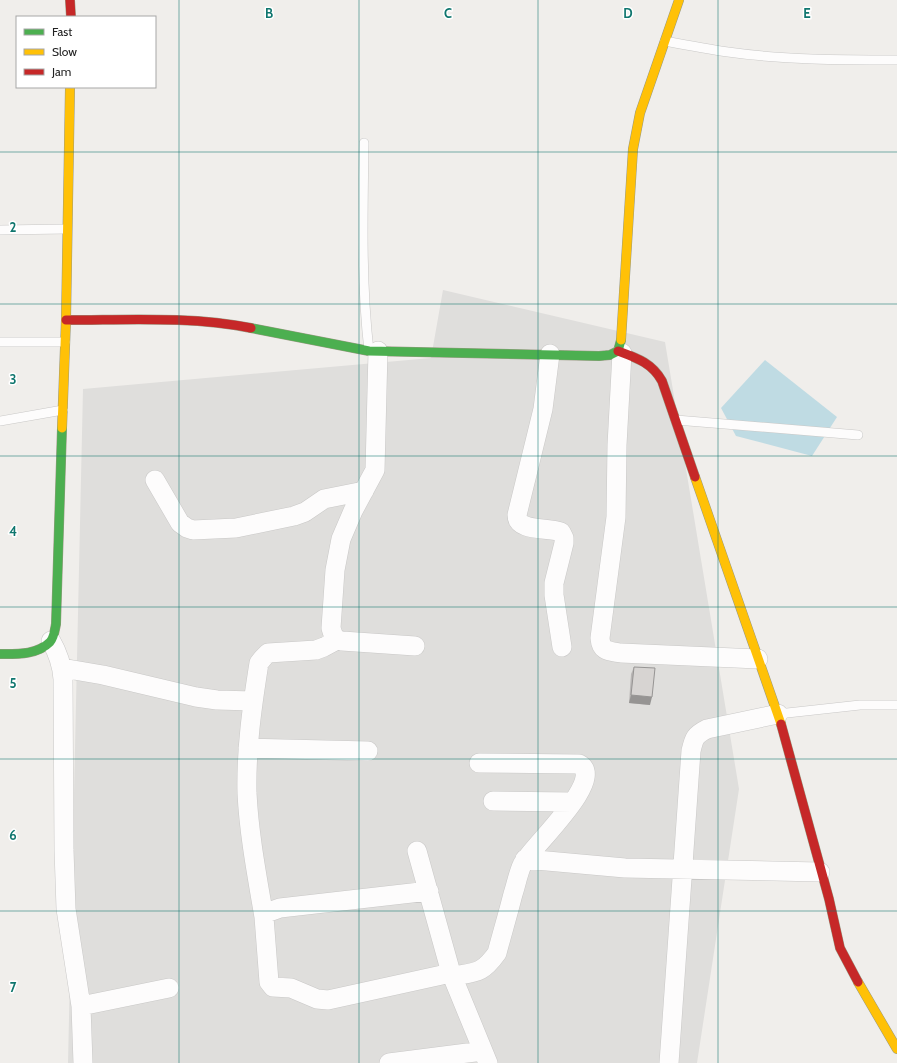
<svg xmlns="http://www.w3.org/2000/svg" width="897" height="1063" viewBox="0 0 897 1063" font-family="Cabin,sans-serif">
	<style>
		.residential { fill: #dfdedc }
		.water { fill: #bfdbe3 }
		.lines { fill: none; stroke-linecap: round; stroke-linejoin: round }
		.lane-casing { stroke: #c9c8c7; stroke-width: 10 }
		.street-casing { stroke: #c9c8c7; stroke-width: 20 }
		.fast-casing { stroke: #999a82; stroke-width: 10 }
		.slow-casing { stroke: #999a82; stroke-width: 10 }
		.jam-casing { stroke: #999a82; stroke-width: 10 }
		.lane { stroke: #fdfcfc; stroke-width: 9 }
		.street { stroke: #fdfcfc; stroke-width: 19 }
		.fast { stroke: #4caf50; stroke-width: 9 }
		.slow { stroke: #ffc107; stroke-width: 9 }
		.jam { stroke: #c62828; stroke-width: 9 }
		.wall { fill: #b9b6b5 }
		.shaded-wall { fill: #969493 }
		.building { fill: #d7d4d2; stroke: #969493 }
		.grid { fill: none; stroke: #0f766e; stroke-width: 1; stroke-opacity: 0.55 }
		.grid-label { font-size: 13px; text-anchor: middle; font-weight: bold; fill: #0f766e; stroke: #fff; stroke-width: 3; stroke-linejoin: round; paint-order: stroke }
	</style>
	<rect width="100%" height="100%" fill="#f0eeeb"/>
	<path class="residential" d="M443,290L665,342L739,789L697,1063H68L83,389L431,358Z"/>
	<path class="water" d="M765,360L837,417L812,456L736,436L721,408Z"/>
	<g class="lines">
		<g class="lane-casing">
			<path id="lane" d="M665,41C686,45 707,49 728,52C784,60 841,60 897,60
				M364,143C363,213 361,282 369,351
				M0,230L67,229
				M0,342H65
				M676,420L858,435
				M0,421L63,410
				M778,714L860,705H897"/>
		</g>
		<g class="street-casing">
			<path id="street" d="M378,351L375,470L353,511L341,539L335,570L331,628C333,635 334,639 342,641L415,646
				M622,353L617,445L616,517L600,638C601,652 609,651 621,653L758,659
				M550,354L543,409L517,515C517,532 548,527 561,532L564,538V543L554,583V595L562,647
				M155,480L180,523L187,528L193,530L236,528L294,516L305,512L324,499L364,491
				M51,641C58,653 62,665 63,679L64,850L66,909L81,1006L83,1063
				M62,668L103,675L196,697L217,700L253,701
				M248,748L368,751
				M493,801L572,802
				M417,851L451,973L488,1063
				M525,859L625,868L820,872
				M429,891L280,908L266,913L264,917L269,982L273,987L291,988L317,999L328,1000L451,973
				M264,917C257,876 249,834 247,793C246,749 252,707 259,663L263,658L268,653L316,650L324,647L337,640
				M453,976C476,972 482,974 497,953C502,934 508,914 513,894C516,885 518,874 522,865C528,850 608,779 579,764L479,763
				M81,1006L169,988
				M389,1063L483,1051
				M669,1063L691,751C694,738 695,735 707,729L778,714"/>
		</g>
		<g class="fast-casing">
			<path id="fast" d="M251,328L369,351L599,356L610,355L618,351L621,340
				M0,654C17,654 37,655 50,642C54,638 55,629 56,624L62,428"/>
		</g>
		<g class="slow-casing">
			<path id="slow" d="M621,340L633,149L640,113L679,0
				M62,428L66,320L70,87
				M695,477L781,724
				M858,982L897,1049"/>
		</g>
		<g class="jam-casing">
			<path id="jam" d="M70,0L71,17
				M66,320C127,320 191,316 251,328
				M618,351C637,358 652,363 662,381L695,477
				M781,724L829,899L840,948L858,982"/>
		</g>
		<use href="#lane" class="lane"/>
		<use href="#street" class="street"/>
		<use href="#fast" class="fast"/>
		<use href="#slow" class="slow"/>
		<use href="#jam" class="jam"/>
	</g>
	<path class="wall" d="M634,667L650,705L629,703L631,674Z"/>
	<path class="shaded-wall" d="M631,695L652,697L650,705L629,703Z"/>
	<path class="building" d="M634,667L655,668L652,697L631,695Z"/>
	<path class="grid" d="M179,0V1063M359,0V1063M538,0V1063M718,0V1063M0,152H897M0,304H897M0,456H897M0,607H897M0,759H897M0,911H897"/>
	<g class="grid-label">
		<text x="269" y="18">B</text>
		<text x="448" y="18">C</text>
		<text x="628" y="18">D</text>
		<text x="807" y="18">E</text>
		<text x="13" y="232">2</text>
		<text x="13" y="384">3</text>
		<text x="13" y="536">4</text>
		<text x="13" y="688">5</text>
		<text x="13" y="840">6</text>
		<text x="13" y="992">7</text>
	</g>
	<rect x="16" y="16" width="140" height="72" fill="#ffffff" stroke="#a7a7a7"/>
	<rect x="24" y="29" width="20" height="6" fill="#4caf50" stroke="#a7a7a7"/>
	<text x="52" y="36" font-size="12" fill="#222222">Fast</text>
	<rect x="24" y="49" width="20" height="6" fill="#ffc107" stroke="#a7a7a7"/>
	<text x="52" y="56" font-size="12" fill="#222222">Slow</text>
	<rect x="24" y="69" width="20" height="6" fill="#c62828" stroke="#a7a7a7"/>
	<text x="52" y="76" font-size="12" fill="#222222">Jam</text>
</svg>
